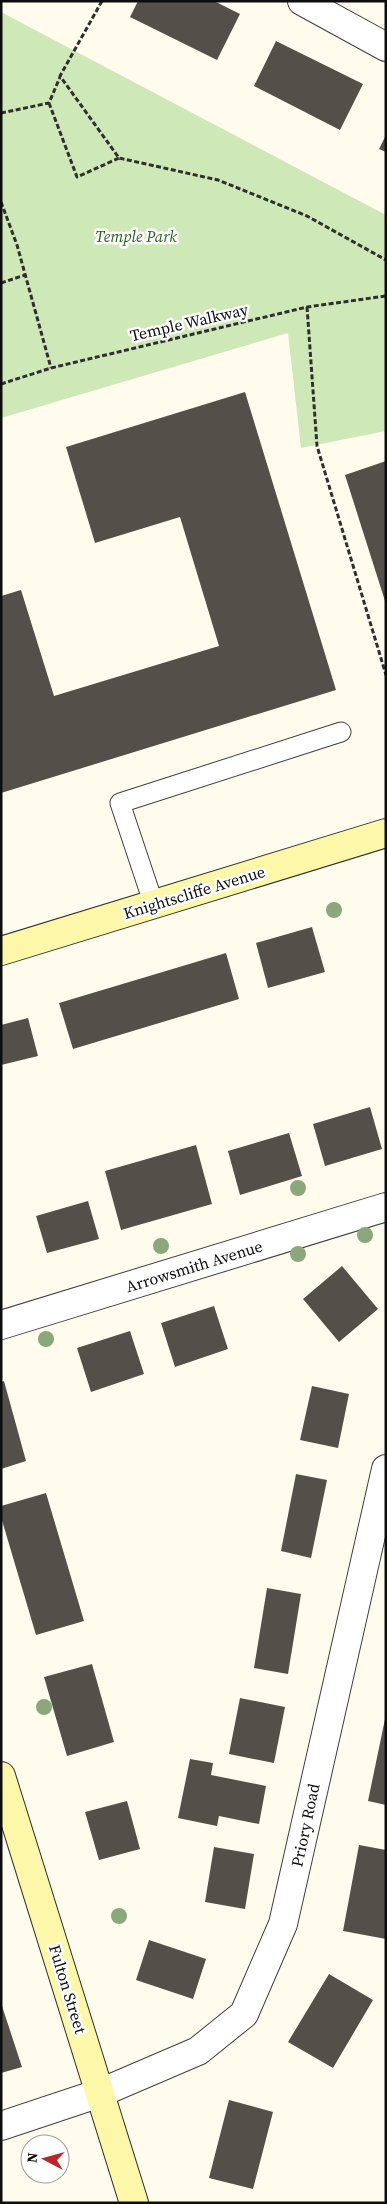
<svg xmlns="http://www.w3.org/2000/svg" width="387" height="2204" viewBox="0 0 387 2204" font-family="'Source Serif 4',serif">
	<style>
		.green { fill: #cfe8b8 }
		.building { fill: #554f49 }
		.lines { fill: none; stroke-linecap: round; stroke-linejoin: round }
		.lane-casing { stroke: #404040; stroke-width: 21 }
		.street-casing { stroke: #404040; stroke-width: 30 }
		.secondary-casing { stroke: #2f2f2f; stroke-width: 30 }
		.path { stroke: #2f2f2f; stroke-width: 3; stroke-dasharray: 5 2.5; stroke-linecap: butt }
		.lane { stroke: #fff; stroke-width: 19 }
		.street { stroke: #fff; stroke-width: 28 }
		.secondary { stroke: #fdf8a9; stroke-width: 28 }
		.tree { fill: #8aa87b }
		.labels { text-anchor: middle; stroke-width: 5; stroke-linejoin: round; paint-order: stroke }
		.park-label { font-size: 16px; font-style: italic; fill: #2a631e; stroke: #fff }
		.street-label { font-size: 16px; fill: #0d0d0d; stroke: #fff }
	</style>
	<rect width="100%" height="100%" fill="#fffced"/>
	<path class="green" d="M1,12L386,215V431L301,448L288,333L1,418Z"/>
	<path class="building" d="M138,1H214L240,14L217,60L130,17Z
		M276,41L363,84L340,130L254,86Z
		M386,135V152L379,149Z
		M245,392L336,690L1,793V596L21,590L54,696L219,646L180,517L95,543L66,447Z
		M386,461V601H385L345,475Z
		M312,927L325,972L268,988L256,943Z
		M226,953L239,999L73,1049L59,1003Z
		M28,1018L38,1056L1,1065V1025Z
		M370,1107L382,1149L325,1166L313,1124Z
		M289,1133L302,1176L240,1195L228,1151Z
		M196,1145L212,1204L121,1230L105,1171Z
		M88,1201L99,1239L47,1253L36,1216Z
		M342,1266L378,1309L339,1342L303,1299Z
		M214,1306L228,1349L175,1367L161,1323Z
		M130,1331L144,1374L91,1392L77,1348Z
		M4,1381L26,1461L1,1469V1382Z
		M312,1386L349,1394L338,1448L300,1440Z
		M296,1474L327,1480L311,1558L281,1551Z
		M46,1493L84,1621L36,1635L1,1517V1506Z
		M267,1588L301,1594L288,1674L254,1668Z
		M92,1664L114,1742L67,1756L44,1677Z
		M240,1698L285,1707L274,1763L229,1754Z
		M385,1719H386V1805L368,1801Z
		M190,1759L213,1763L211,1775L266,1786L259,1824L219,1816L217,1826L178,1818Z
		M127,1801L140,1849L99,1860L85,1812Z
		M359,1845L386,1850V1939L343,1931Z
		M214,1847L254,1854L245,1909L205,1902Z
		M149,1940L206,1959L193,1999L136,1980Z
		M329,1974L373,2000L333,2068L288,2042Z
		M1,2003L22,2067L1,2073Z
		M229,2100L273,2112L253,2189L209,2178Z"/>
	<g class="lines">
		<g class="lane-casing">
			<path id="lane" d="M154,905L120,803L341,732"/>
		</g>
		<g class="street-casing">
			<path id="street" d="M302,1L386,47
				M1,1325L386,1207
				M1,2126L100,2093L198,2051L244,2014L283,1924L386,1469"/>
		</g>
		<g class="secondary-casing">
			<path id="secondary" d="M1,951L386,833
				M1,1776L134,2203"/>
		</g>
		<path class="path" d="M102,1L60,76L119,158L218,180L307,216L386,260
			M49,103L77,177L119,158
			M1,113L49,103L60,77
			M1,202L17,245L51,368
			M1,283L25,275
			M307,307L317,446L386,675
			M1,384L51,368L307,307L386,296"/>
		<use href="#lane" class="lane"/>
		<use href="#street" class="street"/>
		<use href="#secondary" class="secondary"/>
	</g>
	<g class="tree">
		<circle cx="334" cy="910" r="8"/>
		<circle cx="298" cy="1188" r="8"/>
		<circle cx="365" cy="1235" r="8"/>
		<circle cx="161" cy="1246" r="8"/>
		<circle cx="298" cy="1254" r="8"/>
		<circle cx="46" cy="1339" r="8"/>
		<circle cx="44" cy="1707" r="8"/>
		<circle cx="119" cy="1916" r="8"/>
	</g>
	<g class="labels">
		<g class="park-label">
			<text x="136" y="242">Temple Park</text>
		</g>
		<g class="street-label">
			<text transform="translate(189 322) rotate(-13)" y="6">Temple Walkway</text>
			<text transform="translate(194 892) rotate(-17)" y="6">Knightscliffe Avenue</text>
			<text transform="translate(194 1266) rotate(-17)" y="6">Arrowsmith Avenue</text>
			<text transform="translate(305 1825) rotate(-78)" y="6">Priory Road</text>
			<text transform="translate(68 1989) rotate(73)" y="6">Fulton Street</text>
		</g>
	</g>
	<rect width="387" height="2204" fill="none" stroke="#0d0d0d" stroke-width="5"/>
	<g transform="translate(45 2159) rotate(276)"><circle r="24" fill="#ffffff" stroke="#9e9e9e"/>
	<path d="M0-4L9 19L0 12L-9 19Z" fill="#ba2728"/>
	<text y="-8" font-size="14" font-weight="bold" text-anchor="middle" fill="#0d0d0d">N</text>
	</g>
</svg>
